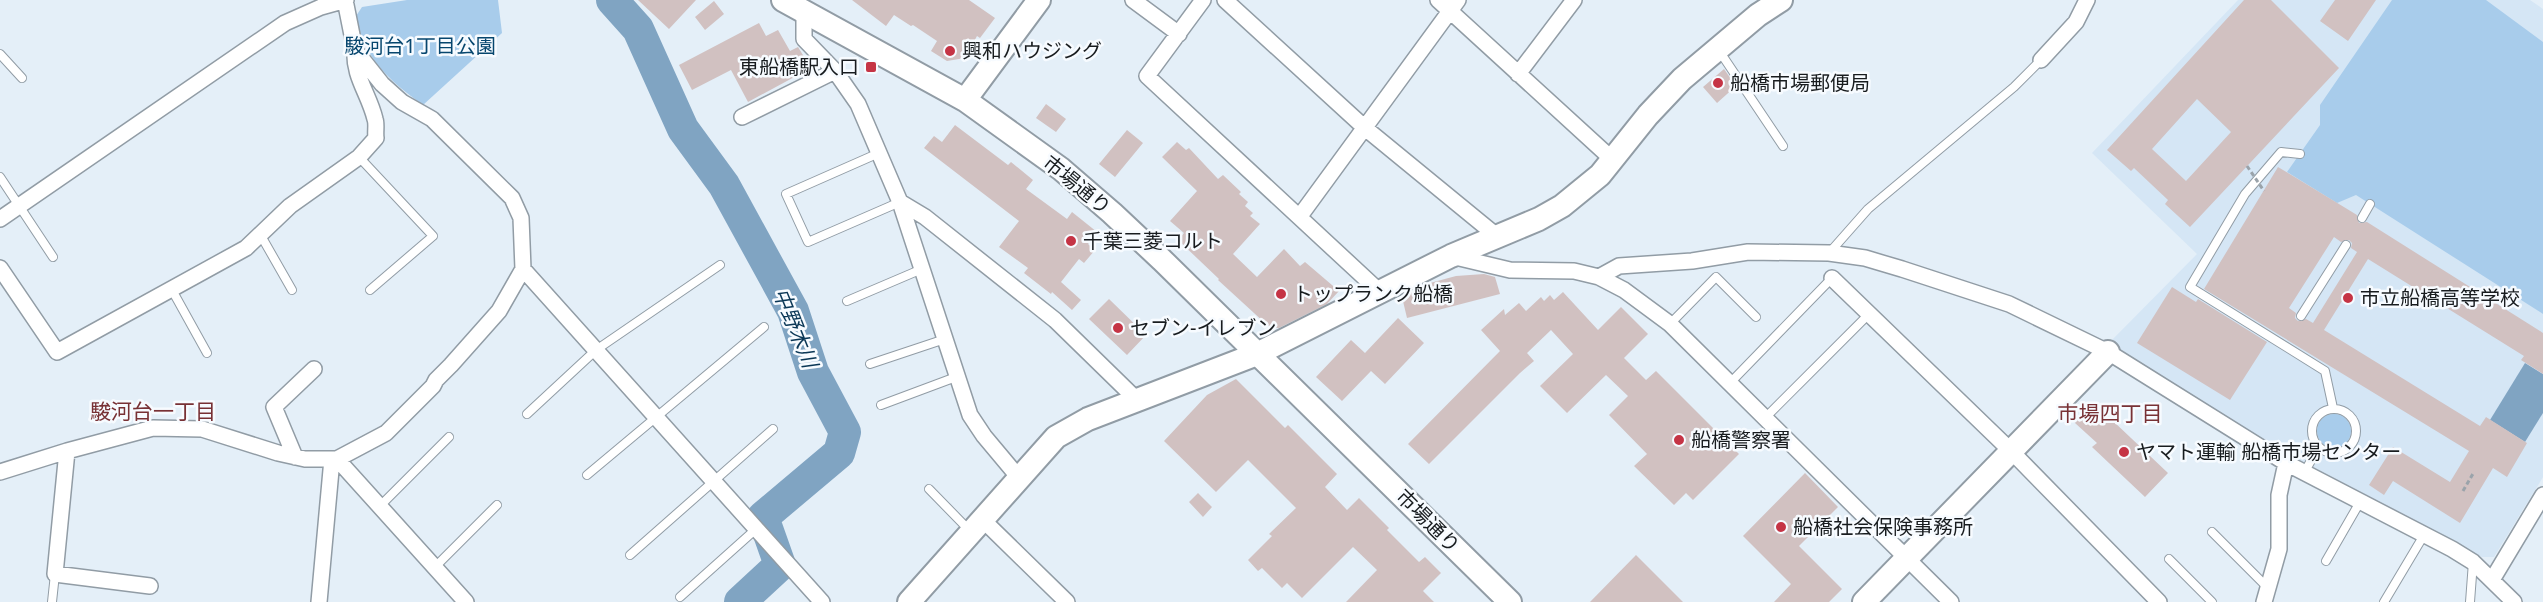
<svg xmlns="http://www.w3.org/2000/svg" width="2543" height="602" viewBox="0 0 2543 602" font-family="'Noto Sans','Noto Sans JP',sans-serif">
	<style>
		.built { fill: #d5e6f5 }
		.green { fill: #a8cceb }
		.water { fill: #80a4c2 }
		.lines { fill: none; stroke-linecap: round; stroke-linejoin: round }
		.river { stroke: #80a4c2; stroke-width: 32 }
		.building { fill: #d1c1c1; fill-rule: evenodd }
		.lane-casing { stroke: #919ca5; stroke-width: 10 }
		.street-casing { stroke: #919ca5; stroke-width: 18 }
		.secondary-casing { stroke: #919ca5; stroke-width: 26 }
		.path { stroke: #9aa3aa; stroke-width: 3; stroke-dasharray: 4.5 3; stroke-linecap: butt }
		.lane { stroke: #fff; stroke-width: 8 }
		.street { stroke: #fff; stroke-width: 15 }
		.secondary { stroke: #fff; stroke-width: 22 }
		.path-bridge { stroke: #9aa3aa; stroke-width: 3; stroke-dasharray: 4.5 3; stroke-linecap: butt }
		.poi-dot { fill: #c53445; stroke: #f7fbff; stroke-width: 2 }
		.labels { text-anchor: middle; stroke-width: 5; stroke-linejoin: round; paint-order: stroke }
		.park-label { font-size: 20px; fill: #06466e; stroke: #f7fbff }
		.poi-label { font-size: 20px; fill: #181c1f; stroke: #f7fbff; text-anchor: start }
		.street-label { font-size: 20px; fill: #181c1f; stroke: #f7fbff }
		.water-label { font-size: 21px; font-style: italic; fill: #0a3756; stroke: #f7fbff }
		.neighbourhood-label { font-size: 21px; fill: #783135; stroke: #f7fbff }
	</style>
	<rect width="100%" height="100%" fill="#e4eff8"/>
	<path class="built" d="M2238,0H2530L2543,9V477L2494,557H2482L2307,467L2181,391L2110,342L2197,254L2092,153Z"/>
	<path class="green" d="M407,0H498L502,33L423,105C390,81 363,58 356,16L362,7Z
		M2392,0H2486L2543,42V314L2356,195L2337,203L2287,172L2320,125V105Z
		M2317 431a17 17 0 1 1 34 0a17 17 0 1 1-34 0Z"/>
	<path class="water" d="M2525,363L2543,374V413L2525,442L2490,420Z"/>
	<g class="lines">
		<path class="river" d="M612,0L638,29L683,129L724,185L793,311L813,372L845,432L839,453L763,517L780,565L740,602"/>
	</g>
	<path class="building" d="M638,0H696L669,29Z
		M852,0H969L995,18L980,38L977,36L965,58L947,61L931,51L937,41L913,25L911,26L894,15L886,26Z
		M2244,0H2271L2339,68L2190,227L2165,204L2168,200L2134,168L2131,171L2107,150ZM2197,99L2231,132L2186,181L2152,149Z
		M2335,0H2376L2348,41L2320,21Z
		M714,1L724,14L705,30L695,17Z
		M759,23L766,36L778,30L790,51L798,47L811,68L748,102L731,70L692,90L679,65Z
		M1724,69L1736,86L1717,103L1703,87Z
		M1046,104L1066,119L1056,132L1036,118Z
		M955,125L1008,165L1011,162L1033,180L1026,189L1067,219L1072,212L1097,232L1088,244L1095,250L1084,263L1079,259L1061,282L1081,300L1072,310L1052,292L1051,294L1024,273L1028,268L999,247L1019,221L924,148L934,136L942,142Z
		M1127,130L1143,143L1115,177L1099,164Z
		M1177,142L1186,150L1189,148L1218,179L1223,175L1241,192L1239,194L1248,202L1245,206L1253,213L1250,216L1260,224L1233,254L1257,277L1284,249L1300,266L1305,262L1339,291L1327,304L1279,328H1273L1266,324L1218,280L1219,279L1178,240L1184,233L1170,221L1197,191L1162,157Z
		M2278,167L2357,215L2359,223L2367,222L2543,333V374L2521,360L2524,356L2368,259L2324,330L2480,426L2486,417L2527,443L2507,477L2493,468L2460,523L2393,481L2384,495L2369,485L2393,447L2450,482L2469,451L2204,289ZM2334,237L2341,242L2349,240L2352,243L2351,248L2357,252L2313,323L2306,319L2298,321L2295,318L2296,313L2289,308Z
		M1484,274L1495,277L1500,294L1407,318L1402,297L1430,283L1456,276Z
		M2172,287L2196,302L2198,299L2267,342L2230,400L2137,343Z
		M1563,292L1598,330L1621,307L1648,334L1624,358L1646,380L1656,371L1739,454L1693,500L1686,493L1674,505L1634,466L1647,454L1609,415L1628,396L1606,375L1567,413L1540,386L1573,354L1551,330L1527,353L1534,361L1520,373L1429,464L1408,444L1500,351L1481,330L1504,309L1505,315L1519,303L1526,311L1541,297L1544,301L1550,295L1554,300Z
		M1109,299L1146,335L1127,355L1089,319Z
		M1398,318L1424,343L1385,384L1371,371L1342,401L1316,377L1351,340L1365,353Z
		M1236,379L1285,428L1288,425L1337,474L1325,487L1347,510L1359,498L1389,528L1387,530L1419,562L1425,557L1441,573L1423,591L1434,602H1346L1377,570L1353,547L1302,598L1287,583L1282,588L1262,568L1258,571L1248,560L1272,536L1269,534L1296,508L1248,460L1216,492L1164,441L1207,395Z
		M2094,403L2168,473L2145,497L2092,447L2097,443L2075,423Z
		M1805,473L1838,507L1799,546L1842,589L1829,602H1774L1791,584L1743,536Z
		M1198,493L1212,507L1203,517L1189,502Z
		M1636,555L1683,602H1590Z"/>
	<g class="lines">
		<g class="lane-casing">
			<path id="lane" d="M1720,52L1783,146
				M0,54L22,78
				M879,153L786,194L808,242L900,202
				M2300,154L2281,152L2245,194L2190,287L2325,371L2333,408
				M359,157L433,236L370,290
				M0,177L53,257
				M2362,218L2370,204
				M260,234L292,290
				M1830,252L1868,209L2014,87L2041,60
				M172,290L207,353
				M847,301L922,269
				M2301,316L2346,245
				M1670,324L1716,277L1756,317
				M870,364L945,339
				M1730,383L1832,278
				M881,405L956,377
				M2312 431a22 22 0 1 1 44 0a22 22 0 1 1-44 0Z
				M527,414L596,350L720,265
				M1765,418L1869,314
				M2304,473L2318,448
				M587,475L764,327
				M929,489L970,531
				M381,505L449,437
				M2212,532L2268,588
				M630,555L773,429
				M2169,559L2212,602
				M2326,561L2360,502
				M435,567L497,505
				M680,597L756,529
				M52,602L55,574
				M2384,602L2424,535
				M2470,602L2473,562"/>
		</g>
		<g class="street-casing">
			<path id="street" d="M1133,0L1179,34
				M1203,0L1147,76L1380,292
				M1225,0L1365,128L1498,237
				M1438,0L1613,160
				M804,10V39L835,71L858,104L900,202L970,415L984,436L1020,479
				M2041,60L2076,22L2087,0
				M1518,74L1574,0
				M742,117L835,71
				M900,202L925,217L1055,320L1138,401
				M1300,216L1458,0
				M0,219L285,23L321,7L346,0
				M1451,256L1510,270L1574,271L1599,277L1624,290L1670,324L1951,602
				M0,268L57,352L246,248L290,206L359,157L376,138C375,132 377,124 375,119C369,94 353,76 355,50
				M523,269L822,602
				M1599,277L1619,266L1692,261L1748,252L1829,253L1865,258L1902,269L2009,304L2108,352L2286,463L2452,549L2473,562L2514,602
				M1832,278L2011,451L2159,602
				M67,451L55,574L150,586
				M295,457L274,407L314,369
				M337,459L466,602
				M0,472L67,451L153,428L202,429L278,453L305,459H337L386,433L433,386L436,380L451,365L499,311L523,269L521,218L512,198L432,119L402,102L382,84L355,50L345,0
				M983,520L1067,602
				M2492,580L2543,495
				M319,602L332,459
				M2264,602L2279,549V495L2286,463"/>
		</g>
		<g class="secondary-casing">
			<path id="secondary" d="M783,0L965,100L1061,169L1112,213L1162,260L1510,602
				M965,100L1039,0
				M909,602L1056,437L1088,419L1257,354L1451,256L1539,219L1562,206L1600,175L1648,115L1682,79L1758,15L1781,0
				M1864,602L2108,352"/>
		</g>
		<path class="path" d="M2463,491L2474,472"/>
		<use href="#lane" class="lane"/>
		<use href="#street" class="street"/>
		<use href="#secondary" class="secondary"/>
		<path class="path-bridge" d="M2247,166L2264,191"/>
	</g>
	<g class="poi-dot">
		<circle cx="950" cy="51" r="6"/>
		<rect x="865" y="61" width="12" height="12" rx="3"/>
		<circle cx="1718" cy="83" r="6"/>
		<circle cx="1071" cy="241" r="6"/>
		<circle cx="1281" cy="294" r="6"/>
		<circle cx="2348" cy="298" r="6"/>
		<circle cx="1118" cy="328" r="6"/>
		<circle cx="1679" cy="440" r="6"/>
		<circle cx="2124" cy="452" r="6"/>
		<circle cx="1781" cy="527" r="6"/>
	</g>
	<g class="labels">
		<g class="park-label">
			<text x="420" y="53">駿河台1丁目公園</text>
		</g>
		<g class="poi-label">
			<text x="962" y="58">興和ハウジング</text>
			<text x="859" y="74" text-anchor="end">東船橋駅入口</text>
			<text x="1730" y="90">船橋市場郵便局</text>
			<text x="1083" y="248">千葉三菱コルト</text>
			<text x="1293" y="301">トップランク船橋</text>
			<text x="2360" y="305">市立船橋高等学校</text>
			<text x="1130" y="335">セブン-イレブン</text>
			<text x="1691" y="447">船橋警察署</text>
			<text x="2136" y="459">ヤマト運輸 船橋市場センター</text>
			<text x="1793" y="534">船橋社会保険事務所</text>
		</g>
		<g class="street-label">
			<text transform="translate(1077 185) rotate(39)" y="7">市場通り</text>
			<text transform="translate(1428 521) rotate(45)" y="7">市場通り</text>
		</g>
		<g class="water-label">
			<text transform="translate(795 328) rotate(68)" y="7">中野木川</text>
		</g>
		<g class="neighbourhood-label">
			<text x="153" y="419">駿河台一丁目</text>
			<text x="2110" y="421">市場四丁目</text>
		</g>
	</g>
</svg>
